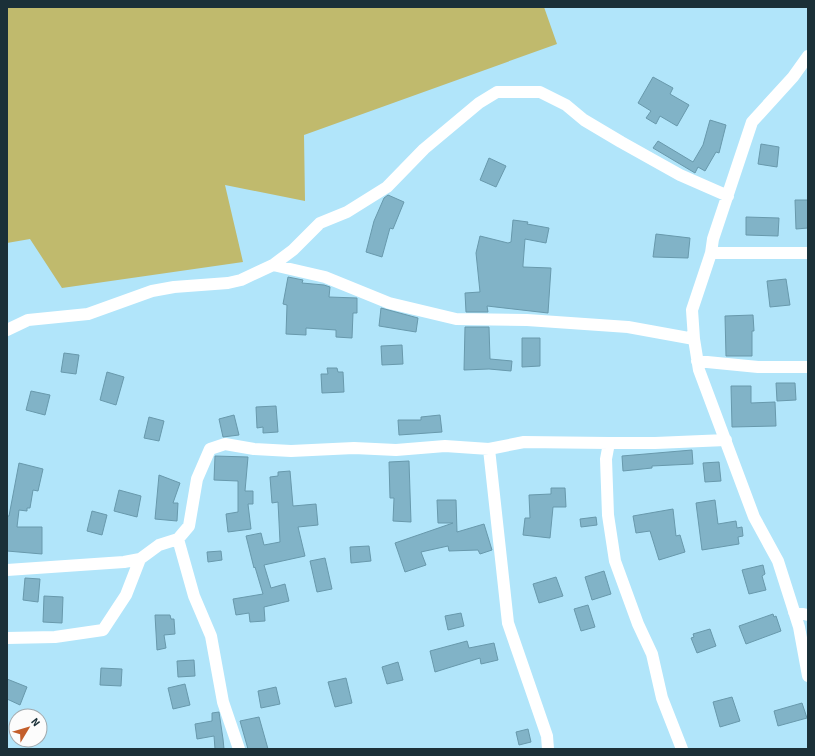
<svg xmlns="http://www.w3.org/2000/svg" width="815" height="756" viewBox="0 0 815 756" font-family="'Source Sans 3',sans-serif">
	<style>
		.green { fill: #c0ba6d }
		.building { fill: #81b3c7; stroke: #6899ac }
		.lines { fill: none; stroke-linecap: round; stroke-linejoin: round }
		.street { stroke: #fff; stroke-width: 12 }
	</style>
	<rect width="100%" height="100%" fill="#b1e5fa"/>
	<path class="green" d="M7,7H544L557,44L304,135L305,201L225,185L243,262L62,288L30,239L7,243Z"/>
	<path class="building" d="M653,77L673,88L670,94L689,105L677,126L660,116L656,124L646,118L651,111L638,103Z
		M710,120L726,125L719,153L716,152L705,171L698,167L695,173L653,148L658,141L693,162L703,145Z
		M761,144L779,147L777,167L758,164Z
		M489,158L506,166L496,187L480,180Z
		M388,195L404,202L393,229L390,228L382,257L366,252L374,221L384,198Z
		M795,200H808V228L796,229Z
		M746,217L779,218L778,236L746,235Z
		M513,220L528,222L527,224L549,228L546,243L525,239L523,265V267L551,268L548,313L487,306L488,312H466L465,293L480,292L476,253L480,236L508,243L511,242Z
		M656,234L690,238L688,258L653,257Z
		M288,277L303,280L302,283L324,285L330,287L329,297L357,298V313H353L352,338L336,337V330L306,328V335L286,334L287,305L283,304Z
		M786,279L790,305L770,307L767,281Z
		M381,308L418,318L416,332L379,326Z
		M753,315L754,331H752V356H726L725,316Z
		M465,327H489L490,359L512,361L511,371L489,369L464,370Z
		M522,338H540V366L522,367Z
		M402,345L403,364L382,365L381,346Z
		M64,353L79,355L76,374L61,372Z
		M327,368H337L338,372H343L344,392L322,393L321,374H328Z
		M107,372L124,377L116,405L100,400Z
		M776,383H795L796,400L777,401Z
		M731,386H751V403L775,402L776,426L732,427Z
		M31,391L50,395L45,415L26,410Z
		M276,406L278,432L263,433V427L257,428L256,407Z
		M234,415L239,435L223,437L219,419Z
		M440,415L442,432L399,435L398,420H421V417Z
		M149,417L164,421L159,441L144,438Z
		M692,450L693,464L652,466V468L623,471L622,456Z
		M215,456L248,457L245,491H253V504H248L251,529L228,532L226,514L238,512V481L214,480Z
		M409,461L411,522L393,521L394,498H390L389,462Z
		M719,462L721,481L705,482L703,463Z
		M19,463L43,469L38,491L33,490L30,508H27V511L19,510L17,527H42V554L7,551V516H9Z
		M290,471L293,506L316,504L318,525L298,527L305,556L264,565L271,588L285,584L289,601L264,607L265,621L250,622L249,613L236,615L233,599L263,594L255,567L254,568L246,536L261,533L264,545L280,542L278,502L272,503L270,477L278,476V472Z
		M159,475L180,483L173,503H178L177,521L155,519Z
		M551,488H565L566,507H553L550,538L523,535L525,518H530L529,495L551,494Z
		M119,490L141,496L137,517L114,511Z
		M437,500H456L457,532L484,524L492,550L480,554L478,550L449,551L448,546L421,552L426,565L405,572L395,543L453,523H438Z
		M715,500L718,524L736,521L737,528L742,527L743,536L738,537L739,544L702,550L696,503Z
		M673,509L676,536L680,535L685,552L659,560L650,531L636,533L633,516Z
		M92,511L107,515L102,535L87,531Z
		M596,517L597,525L581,527L580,519Z
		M369,546L371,561L351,563L350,547Z
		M221,551L222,560L208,562L207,552Z
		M325,558L332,589L317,592L310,561Z
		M763,565L765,574L762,576L766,590L749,594L742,570Z
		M604,571L611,594L592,600L585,577Z
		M556,577L563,596L539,603L533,584Z
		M25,578L40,579L38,602L23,600Z
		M44,596L63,597L62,623L43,622Z
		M588,605L595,627L581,631L574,609Z
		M461,613L464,626L448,630L445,616Z
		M773,614L774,617L776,616L781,631L746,644L739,626Z
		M155,615H170L171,619H174L175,634L164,635L166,648L157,650Z
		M710,629L716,646L697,653L691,638L694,637L693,634Z
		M467,641L469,648L494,643L498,660L481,664L480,658L435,672L430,651Z
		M194,660L195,676L178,677L177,661Z
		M398,662L403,680L387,684L382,667Z
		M101,668L122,669L121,686L100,685Z
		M346,678L352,703L335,707L328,682Z
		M7,679L27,687L20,705L7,699Z
		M185,684L190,705L173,709L168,688Z
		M276,687L280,704L261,708L258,691Z
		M732,697L740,721L720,727L713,702Z
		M802,703L807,718L778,726L774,711Z
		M219,712L223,739L224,749H215L214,736L197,739L195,724L212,721V713Z
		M259,717L268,749H248L240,721Z
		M528,729L531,742L519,745L516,732Z"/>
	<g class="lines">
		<path class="street" d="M808,56L793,77L752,122L713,239L711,253L692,310L694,339L699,370L754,517L778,561L799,627L808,676
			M711,253H808
			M273,265L325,277L389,303L456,319L527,320L628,327L694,339
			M7,330L28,320L88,314L152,291L174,287L228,283L241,280L258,272L273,265L293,250L320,223L347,212L387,187L424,149L479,103L497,92H540L566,105L584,120L621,142L680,175L728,196
			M697,361L758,367H808
			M489,449L508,623L547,736L548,749
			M178,539L194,596L211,636L223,702L239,749
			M7,570L124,562L140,559L159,545L178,539L189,526L197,479L210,449L225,444L254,449L291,451L354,448L396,450L445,446L489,449L524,442L609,443
			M794,612L808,615
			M7,638L55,637L103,630L126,595L140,559
			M682,749L662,698L652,654L638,624L615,561L608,515L606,459L609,443H655L726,440"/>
	</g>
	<rect width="815" height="756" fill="none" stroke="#1b3038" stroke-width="16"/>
	<g transform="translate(28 728) rotate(52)"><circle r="19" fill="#fcfcfc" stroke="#a2aaae"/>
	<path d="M0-3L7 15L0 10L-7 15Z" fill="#c35e2b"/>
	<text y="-6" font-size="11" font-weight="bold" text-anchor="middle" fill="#1b3038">N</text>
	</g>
</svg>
